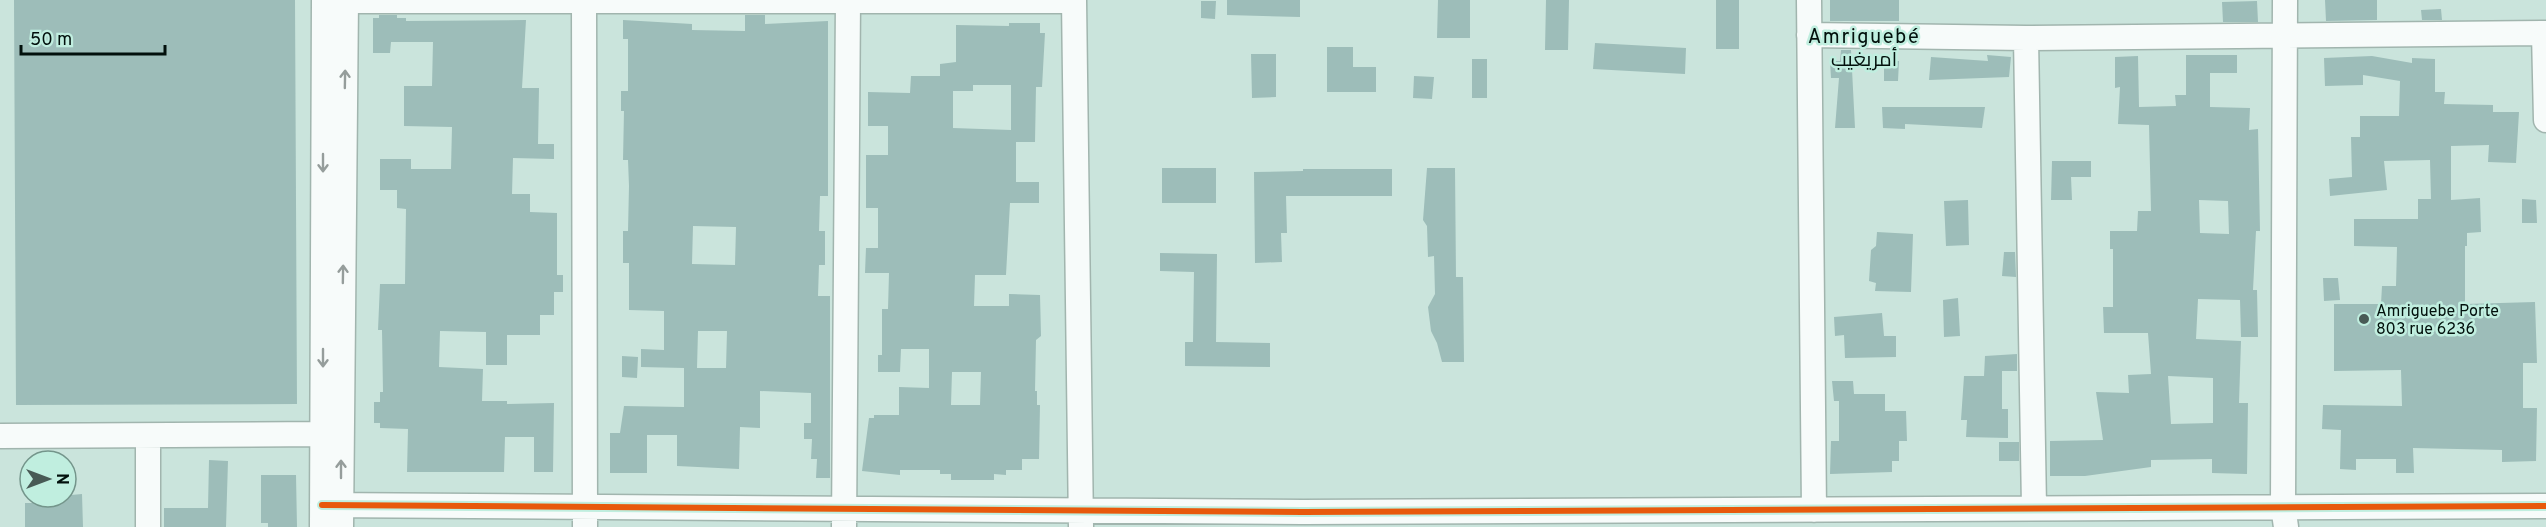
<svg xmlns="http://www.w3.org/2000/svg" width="2546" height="527" viewBox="0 0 2546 527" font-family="Overpass,Cairo,sans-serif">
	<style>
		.building { fill: #9dbdb9; fill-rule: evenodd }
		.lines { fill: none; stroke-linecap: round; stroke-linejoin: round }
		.minor-casing { stroke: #a1b5ae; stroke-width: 27 }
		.minor { stroke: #f7fbfa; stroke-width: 24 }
		.cycleway-casing { stroke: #c0eedf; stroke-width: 10 }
		.cycleway { stroke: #e8590c; stroke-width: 6 }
		.oneway { stroke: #959d9b }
		.poi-dot { fill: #485a55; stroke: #c0eedf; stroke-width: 2 }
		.labels { text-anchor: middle; stroke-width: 5; stroke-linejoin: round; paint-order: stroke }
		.poi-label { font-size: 16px; fill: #02100c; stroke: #c0eedf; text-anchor: start }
		.quarter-label { font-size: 20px; letter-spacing: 1.5px; fill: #02100c; stroke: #c0eedf }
	</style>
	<rect width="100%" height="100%" fill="#cae4dc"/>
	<path class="building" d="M14,0H295L297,404L16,405Z
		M1227,0H1300V17L1227,15Z
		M1438,0H1470V38H1437Z
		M1546,0H1569L1568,50H1545Z
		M1716,0H1739V49H1716Z
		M1830,0H1899V21H1830Z
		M2325,0H2377V20L2326,21Z
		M1201,1H1216L1215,19L1201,18Z
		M2257,1L2258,22H2223L2222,2Z
		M2441,9L2442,20H2422L2421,10Z
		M379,15H397V18H406V21L526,20L522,88H539L538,144H554V159L513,158L512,194H530V212L557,213V275H563V292H554V315H540V335H507V365H486V332L440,331L439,367L483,369L482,401H507V404L554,403L553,472H534V437H505L504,472H407L408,429L380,428V423H374V402H380V392H383L382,330H378L380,284H405L406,209L397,208V190H380V159H411V169H451L452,127L404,126V86H432L433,42H391L390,53H373V18H379Z
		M745,15H765V24L828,21V196H820L819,231H825V265H819L818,296H830V478H816L817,459H811L812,439H804V423H811V393L760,391V428L740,427L739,469L677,466V435H647V473H610V433H620L624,406L684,407V368L641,367V349L664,350V311L629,310V263H623V231H628L629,186L628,160H623L624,111H621V91H628V39H623V20L692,24V30L745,31ZM693,226L736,227L735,265L692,264ZM698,331H727L726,368H697Z
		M1009,23H1040V33H1045L1042,87H1036L1035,142H1016V182H1039V203H1010L1006,275H975L974,306H1009V294L1040,295L1041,336L1036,340L1035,391H1037V405H1040L1039,459H1022V470H1006V475L994,474V480H951V474H940V470H900V475L862,471L869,418H874V415H899V387L929,388V349H901L900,372H878V355H882V309H888L889,273H865L866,248H878V208H866V155H888V126H868V92L910,93L911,76H940V64L956,62V25L1009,26ZM973,85H1011V130L953,128V91H973ZM952,372H981L980,405H951Z
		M1595,43L1686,48L1685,74L1593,69Z
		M1327,47H1353V67H1376V92H1327Z
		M1841,50H1851L1855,128H1835L1839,78H1831L1830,61H1840Z
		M1251,54H1276V97L1252,98Z
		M1987,55L2011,57L2009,77L1929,80L1931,57L1988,61Z
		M2186,55H2237V73H2210V107L2250,108L2249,130L2258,129L2260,231H2256L2253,290H2257L2258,337H2241L2240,300L2198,299L2196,339L2241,341L2239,403H2248L2247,474L2212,473V459L2151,460V467L2085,476H2050V441L2103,440L2096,392L2129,393L2128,375L2151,374L2148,333H2104L2103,307H2113V249H2110V231H2137L2138,211H2151L2149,125L2118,124L2120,87L2115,88V57L2138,56L2139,107L2176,106L2175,95H2186ZM2199,200L2228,201L2229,234L2200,233ZM2168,376L2213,378V423L2171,424Z
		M2372,56L2412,63V58L2435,59V92H2445L2444,104L2493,105V112H2519L2516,163L2488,162L2489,145L2451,146V200L2480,198L2481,232L2467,233V246H2465V304L2535,302L2537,363H2523V408H2537L2536,461L2502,462V450L2413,448L2414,473H2396V459H2356V470L2340,469L2341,430L2322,429L2323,405L2402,406L2401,370L2334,371V304H2381L2382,286H2396L2397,247L2354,246V219H2418V199H2431L2430,160L2384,161L2387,190L2330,196L2329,179L2352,177L2351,137H2360V116H2399L2400,81L2363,75V85L2325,86L2324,58Z
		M1472,59H1487V98H1472Z
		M1884,61H1899L1898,81H1884Z
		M1414,76L1434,77L1432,99L1413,98Z
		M1882,107H1985L1982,128L1905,124V129L1883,128Z
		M2052,161H2091V177H2071L2072,200H2051Z
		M1162,168H1216V203H1162Z
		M1427,168H1455L1456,277H1463L1464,362H1442L1437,343L1431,331L1428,307L1435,294L1434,256L1428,257L1427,226L1423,220Z
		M1303,169H1392V196H1286L1287,233H1281L1282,262L1255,263L1254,172L1303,171Z
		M2522,199L2536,200L2537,223H2522Z
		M1968,200L1969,245L1946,246L1944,201Z
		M1877,232L1913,234L1911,292L1875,291L1876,283L1869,281L1871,250L1876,246Z
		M2004,252H2015L2016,277L2002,276Z
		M1160,253L1217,254L1216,342L1270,343V367L1185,366V342H1193L1194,272L1160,271Z
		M2323,278H2338L2340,300L2324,301Z
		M1958,298L1960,336L1944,337L1943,300Z
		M1882,313L1884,336H1896V357L1845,358L1844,335L1835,336L1834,317Z
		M2017,354V371H2002V409H2008V438L1966,437L1967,420H1961L1964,376H1984L1985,356Z
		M622,356L638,357L637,378L622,377Z
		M1832,381H1853L1854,394H1885V411H1906L1907,441H1899V461H1892V472L1830,474L1831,441H1839V401H1834Z
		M1999,442H2019V461H1999Z
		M209,460L228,461L226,527H164V508H208Z
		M261,475H296L297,527H268V523H261Z
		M82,494L83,527H25V503H50V497Z"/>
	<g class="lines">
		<g class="minor-casing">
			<path id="minor" d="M584,0L585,527
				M1074,0L1081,527
				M1809,0L1814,510
				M2285,0L2283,506L2286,527
				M346,1H1074
				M2544,33L2546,120
				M1809,35L2026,38L2546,33
				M2026,38L2034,507
				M0,436L322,434
				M148,437V527
				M322,505L1303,512L2546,506
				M322,527L324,0
				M341,527L346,0
				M844,527L848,1"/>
		</g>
		<use href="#minor" class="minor"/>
		<g class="cycleway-casing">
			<path id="cycleway" d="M322,505L1303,512L2546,506"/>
		</g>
		<use href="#cycleway" class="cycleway"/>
	</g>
	<defs><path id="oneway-shaft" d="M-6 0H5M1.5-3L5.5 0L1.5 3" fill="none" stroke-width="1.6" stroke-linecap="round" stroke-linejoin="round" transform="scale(1.5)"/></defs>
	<g class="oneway">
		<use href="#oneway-shaft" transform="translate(345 79) rotate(-89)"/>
		<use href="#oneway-shaft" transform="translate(323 163) rotate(90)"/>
		<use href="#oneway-shaft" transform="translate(343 274) rotate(-89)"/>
		<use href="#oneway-shaft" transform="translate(323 358) rotate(90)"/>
		<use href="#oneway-shaft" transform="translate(341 469) rotate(-90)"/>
	</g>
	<circle class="poi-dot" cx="2364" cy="319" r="6"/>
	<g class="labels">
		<g class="poi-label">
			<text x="2376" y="316">Amriguebe Porte<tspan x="2376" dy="18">803 rue 6236</tspan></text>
		</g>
		<g class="quarter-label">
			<text x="1864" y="43">Amriguebé<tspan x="1864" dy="23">أمريغيب</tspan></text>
		</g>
	</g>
	<g transform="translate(48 479) rotate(90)"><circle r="28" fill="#c0eedf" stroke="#74958b" stroke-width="1.5"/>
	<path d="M0-4.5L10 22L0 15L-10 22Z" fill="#485a55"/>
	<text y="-9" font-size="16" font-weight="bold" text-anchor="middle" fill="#02100c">N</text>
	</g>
	<path d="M21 45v9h144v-9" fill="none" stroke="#02100c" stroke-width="3"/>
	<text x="30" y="45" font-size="18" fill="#02100c" stroke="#c0eedf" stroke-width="4.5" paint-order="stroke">50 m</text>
</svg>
